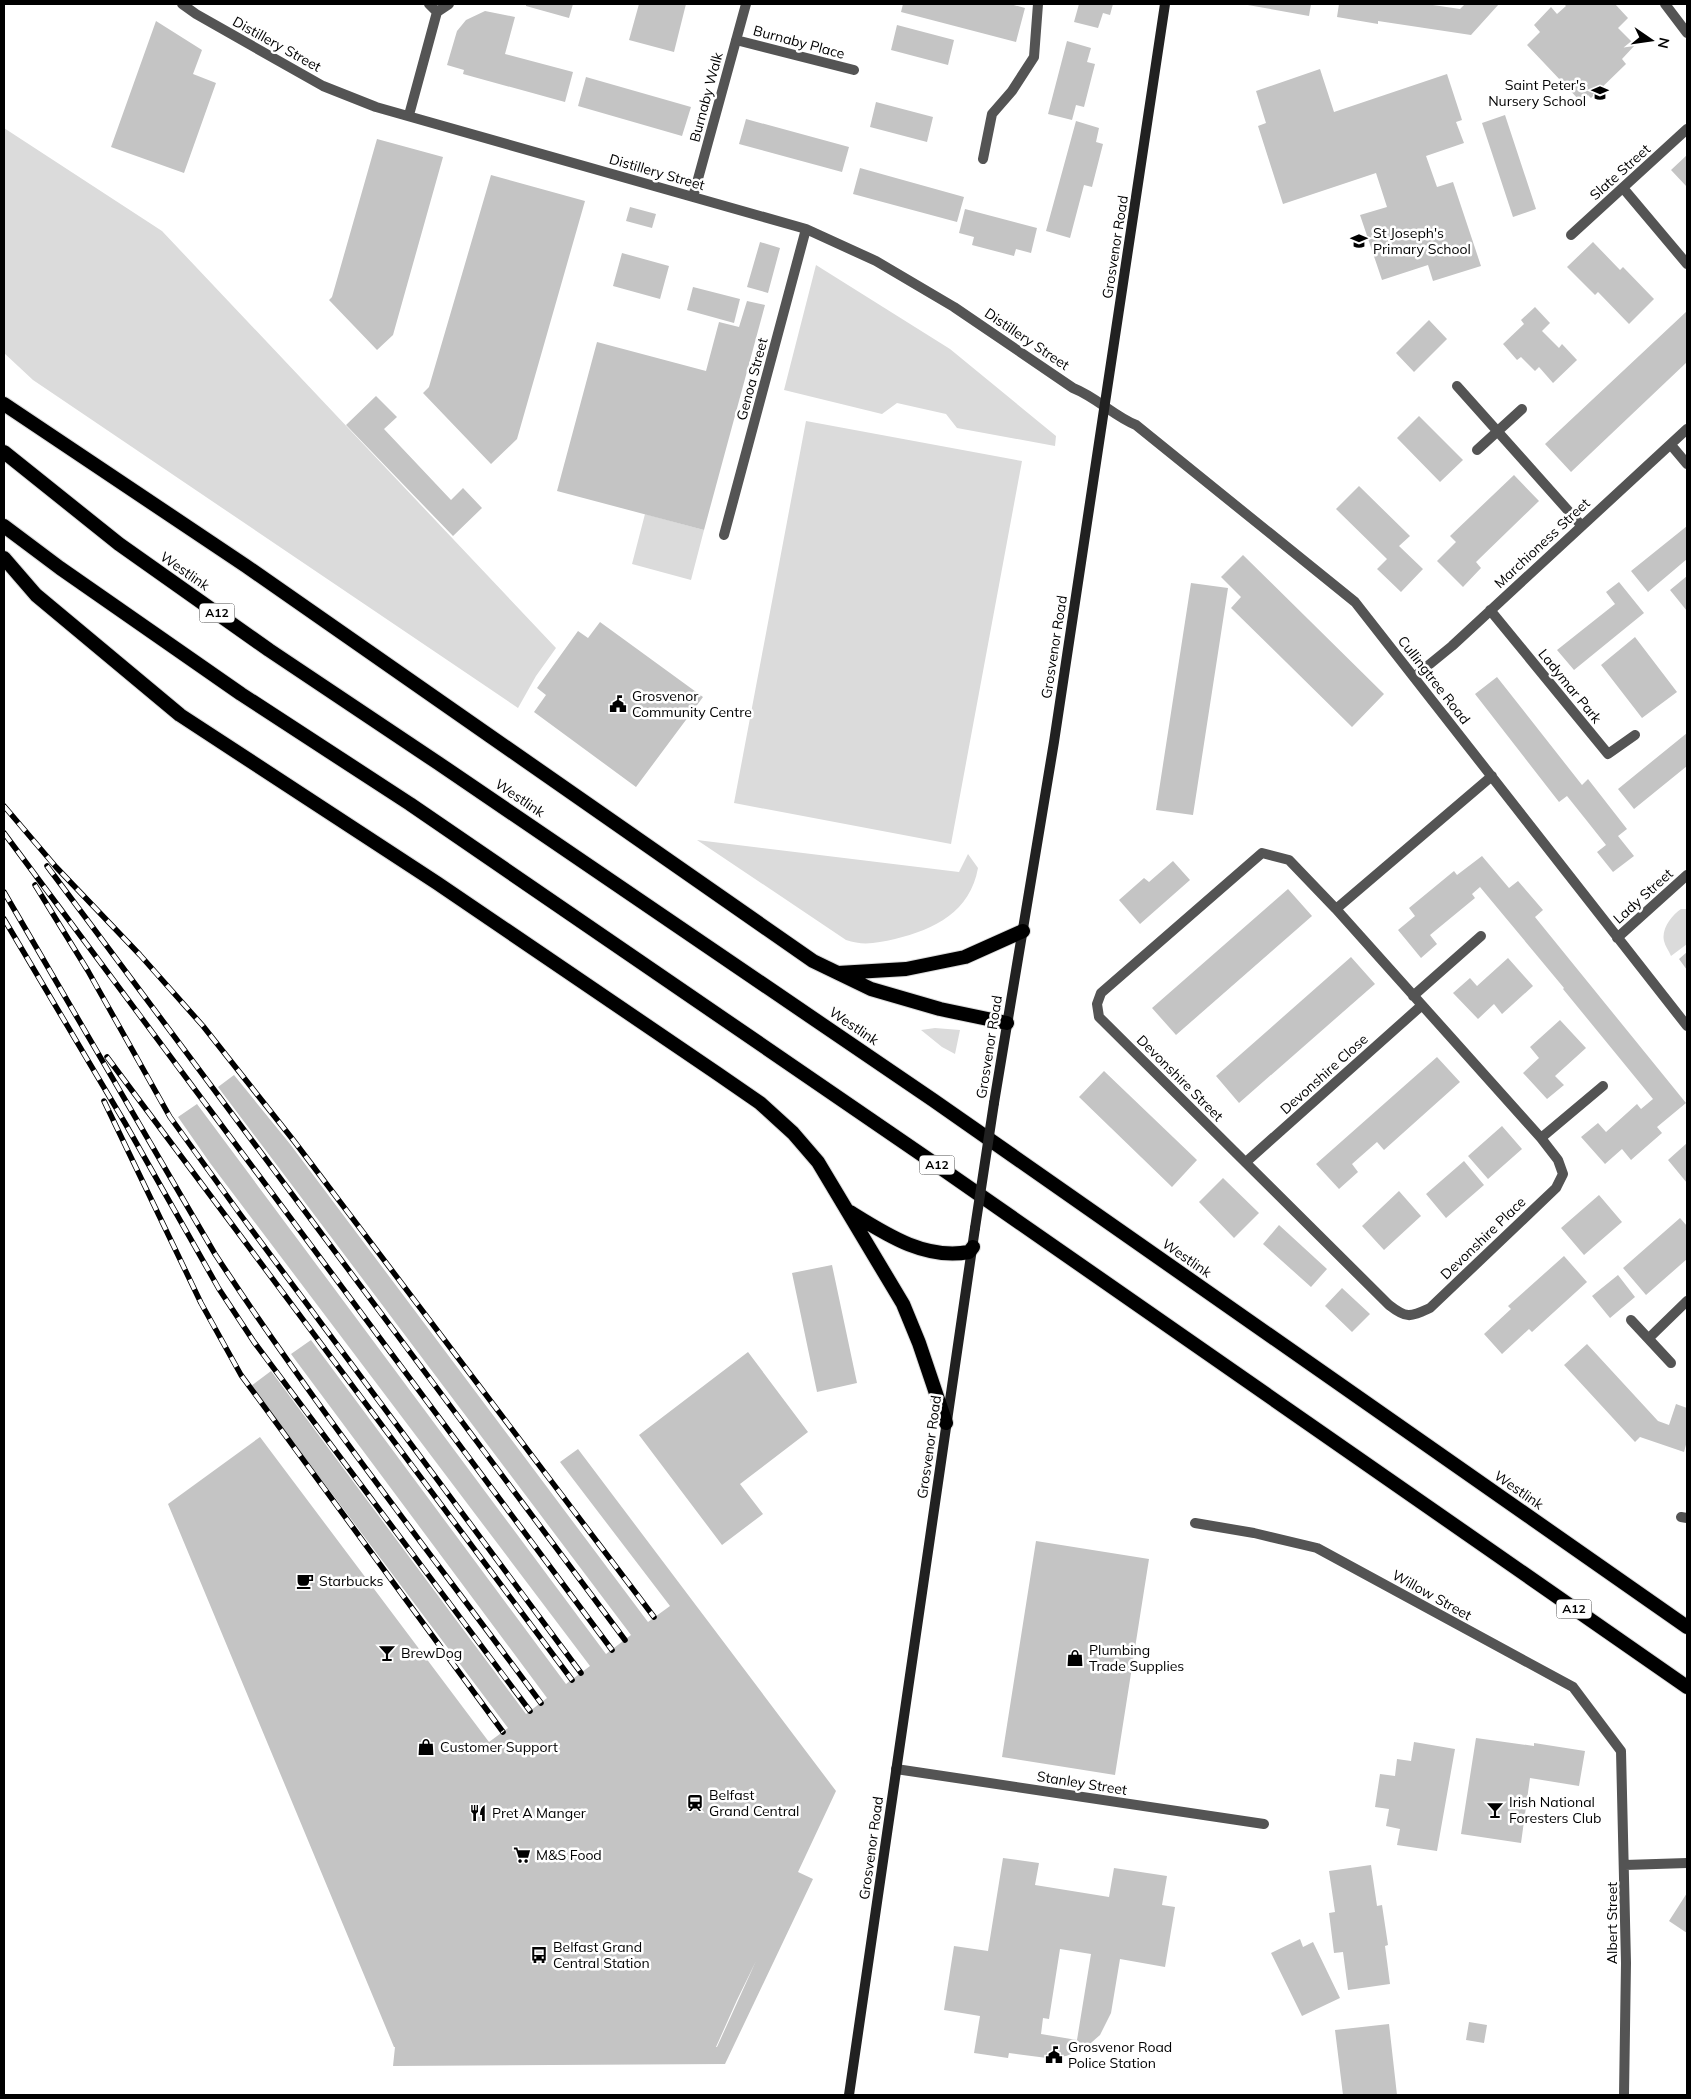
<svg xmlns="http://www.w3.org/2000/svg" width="1691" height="2099" viewBox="0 0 1691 2099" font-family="Mulish,sans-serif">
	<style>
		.green { fill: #dbdbdb }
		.building { fill: #c4c4c4; fill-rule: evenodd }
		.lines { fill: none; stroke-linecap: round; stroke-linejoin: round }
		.trunk-casing { stroke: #dbdbdb; stroke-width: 16 }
		.minor { stroke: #545454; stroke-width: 10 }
		.secondary { stroke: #212121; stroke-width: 10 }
		.trunk { stroke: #000; stroke-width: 14 }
		.rail-casing { stroke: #000; stroke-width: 5.5 }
		.rail { stroke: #fff; stroke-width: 4; stroke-dasharray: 11; stroke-linecap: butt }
		.secondary-bridge { stroke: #212121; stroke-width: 10 }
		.labels { text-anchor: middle; stroke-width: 5; stroke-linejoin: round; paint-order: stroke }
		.shield { fill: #fff; stroke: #4c4c4c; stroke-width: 1 }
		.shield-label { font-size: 12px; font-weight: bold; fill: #000 }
		.street-label { font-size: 14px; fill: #000; stroke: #fff }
		.poi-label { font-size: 14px; fill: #000; stroke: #fff; text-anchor: start }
	</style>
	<rect width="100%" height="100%" fill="#fff"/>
	<path class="green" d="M4,128L162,231L556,648L536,676L518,708L33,380L4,353Z
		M816,265L950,349L1056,436L1055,446L957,428L946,414L897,403L882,414L784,390Z
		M806,421L1022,461L951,844L734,803Z
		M645,514L704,530L691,580L632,564Z
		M697,840L959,872L968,854L978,868C970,912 935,929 895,939C877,943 863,946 846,940Z
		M1681,909H1687V944L1671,956C1669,951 1665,946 1664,941C1661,929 1672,915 1681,909Z
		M935,1028L960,1030L955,1054L942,1047L921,1030Z"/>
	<path class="building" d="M526,4H573L569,18L526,6Z
		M639,4H686L674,52L629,40Z
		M903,4H1010L1025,8L1016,42L901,12Z
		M1079,4H1113L1110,15L1103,13L1098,28L1074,22Z
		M1242,4H1311L1309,16Z
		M1339,4H1426L1460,9L1465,4H1499L1471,35L1378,21V24L1337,17Z
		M1564,4H1615L1628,18L1618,28L1635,45L1622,59L1626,64L1591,98L1588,95L1581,102L1527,45L1540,32L1534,25L1551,7L1557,14L1566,6Z
		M485,11L515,17L505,54L573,72L565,102L463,74L464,70L447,65L457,31L466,20Z
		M156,21L202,50L193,74L216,83L184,173L111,147Z
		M897,25L954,40L948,65L891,50Z
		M1067,41L1091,48L1087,62L1095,64L1084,107L1076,105L1072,120L1048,114Z
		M1320,69L1334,112L1447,74L1462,120L1456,122L1464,143L1426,156L1437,187L1453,182L1481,266L1433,281L1428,265L1382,280L1360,215L1387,207L1376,173L1283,204L1258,126L1266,123L1256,91Z
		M586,77L691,107L682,136L578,106Z
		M876,102L933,117L927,142L870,127Z
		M1505,115L1536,209L1513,217L1482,123Z
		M746,119L849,147L842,172L739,144Z
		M1076,121L1099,128L1096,142L1103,144L1092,187L1084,185L1070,238L1046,231Z
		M377,139L443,157L393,335L377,350L329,300L332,297Z
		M1687,155V187L1671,170Z
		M860,168L964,197L957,222L853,194Z
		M491,175L585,201L517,439L491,464L423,393L429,387Z
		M630,207L656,214L652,228L626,221Z
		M965,209L1037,228L1031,253L1016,249L1014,256L972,245L974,237L959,233Z
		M760,242L780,248L768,293L747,287Z
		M1593,242L1620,270L1623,267L1654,299L1629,324L1598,292L1595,295L1567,267Z
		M622,253L669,266L660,299L613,286Z
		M693,287L740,299L734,323L687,310Z
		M747,301L765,305L704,530L557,491L597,342L706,371L719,322L739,327Z
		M1535,307L1550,323L1542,331L1559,348L1562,344L1577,360L1553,383L1539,367L1535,371L1521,357L1517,360L1503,344L1524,324L1521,320Z
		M1687,311V362L1571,472L1545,444Z
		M1429,320L1447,339L1414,372L1396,353Z
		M376,396L397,417L384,429L451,500L463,488L482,508L453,536L346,425Z
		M1419,416L1463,460L1440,482L1397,438Z
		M1514,475L1539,501L1476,562L1481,568L1463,587L1437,561L1456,542L1450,536Z
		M1359,486L1410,536L1399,546L1423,569L1401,592L1377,569L1387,559L1336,509Z
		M1687,526V559L1648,592L1631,571Z
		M1243,555L1384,694L1352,727L1231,608L1241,597L1221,577Z
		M1687,576V611L1670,590Z
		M1619,582L1644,613L1574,670L1557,650L1615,604L1606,592Z
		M1191,583L1228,588L1193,815L1156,810Z
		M600,622L703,697L636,787L534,712L546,695L537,688L578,631L588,638Z
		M1635,637L1677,692L1642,718L1601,665Z
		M1497,677L1582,785L1588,779L1627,829L1618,836L1634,856L1613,872L1597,852L1606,845L1587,821L1567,796L1559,802L1475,694Z
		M1687,733V766L1634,809L1618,789Z
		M1482,856L1509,888L1518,881L1543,910L1535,917L1686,1103L1657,1127L1662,1133L1631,1160L1622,1149L1605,1164L1581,1137L1598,1123L1606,1132L1637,1104L1641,1109L1653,1099L1563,989L1564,988L1480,887L1472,894L1475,898L1430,935L1437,944L1421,958L1398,930L1415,916L1409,908L1454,871L1457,875Z
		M1173,861L1190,880L1140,924L1119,900L1144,878L1149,882Z
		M1288,889L1312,916L1176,1035L1152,1008Z
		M1687,952V970L1679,959Z
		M1351,957L1375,984L1239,1103L1216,1076Z
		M1508,958L1533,986L1502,1014L1494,1004L1478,1019L1453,993L1470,978L1477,986Z
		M1560,1020L1586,1048L1555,1076L1564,1085L1547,1099L1523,1073L1539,1058L1530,1047Z
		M1437,1057L1460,1082L1384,1150L1377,1142L1352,1164L1358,1172L1339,1189L1316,1164Z
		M1104,1071L1197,1160L1172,1187L1079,1097Z
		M234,1075L290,1144L648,1622L670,1606L560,1462L578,1449L836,1791L798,1872L813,1879L725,2064L393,2066L395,2047L656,2046L394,2047L168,1504L260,1437L489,1742L508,1728L251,1386L271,1371L526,1714L547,1698L291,1354L311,1340L566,1684L590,1666L210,1163L178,1117L197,1104L606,1654L631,1635L218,1087ZM756,1961L717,2047H716L737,2000Z
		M1502,1126L1522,1149L1488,1179L1468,1156Z
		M1687,1143V1183L1668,1160Z
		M1464,1161L1484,1185L1446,1218L1426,1194Z
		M1223,1178L1259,1213L1234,1238L1199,1202Z
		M1399,1191L1421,1216L1384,1250L1362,1226Z
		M1599,1195L1622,1222L1584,1255L1561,1228Z
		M1680,1218L1687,1226V1259L1646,1295L1623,1268Z
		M1279,1225L1327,1269L1311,1287L1263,1244Z
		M1564,1256L1587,1282L1532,1332L1529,1329L1502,1354L1484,1334L1511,1309L1508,1306Z
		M832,1265L857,1383L817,1392L792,1273Z
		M1618,1275L1635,1297L1610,1318L1592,1296Z
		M1342,1288L1370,1314L1352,1332L1325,1306Z
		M1587,1344L1658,1421L1669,1425L1676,1404L1687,1408V1441L1684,1452L1640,1437L1635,1442L1564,1365Z
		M748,1352L808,1432L740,1484L763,1514L722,1545L639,1435Z
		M1036,1541L1149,1559L1115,1775L1002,1757Z
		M1476,1738L1534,1746V1743L1585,1751L1579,1786L1530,1778L1521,1843L1461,1834Z
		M1414,1742L1455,1749L1437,1851L1397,1845L1400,1829L1386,1826L1389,1809L1375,1807L1380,1774L1395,1776L1397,1759L1411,1761Z
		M1003,1858L1039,1863L1035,1885L1109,1897L1114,1868L1167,1876L1162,1905L1175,1907L1165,1967L1120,1959L1111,2013L1100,2035L1084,2049L1066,2056L1047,2058L1009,2053L1008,2058L974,2053L980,2016L944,2010L954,1946L988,1951ZM1060,1949L1091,1954L1077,2040L1041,2034L1043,2018L1049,2019Z
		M1371,1865L1377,1906L1382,1905L1388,1945L1385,1946L1390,1984L1348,1990L1343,1952L1334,1953L1329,1913L1335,1912L1329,1871Z
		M1687,1893V1933L1669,1921Z
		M1300,1939L1303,1947L1313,1942L1340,1998L1302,2016L1271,1953Z
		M1469,2022L1487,2025L1484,2043L1466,2040Z
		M1389,2024L1397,2095H1343L1335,2030Z"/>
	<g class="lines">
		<g class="trunk-casing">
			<path id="trunk" d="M4,404L246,566L813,961L871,989L940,1009L1007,1023
				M4,452L119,544L269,650L438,763L933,1100L1687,1627
				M4,526L60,568L241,694L410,804L928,1159L1687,1687
				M4,558L36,595L180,715L437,883L718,1074L760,1103L793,1133L818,1162L903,1304L919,1343L946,1423
				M838,973L906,969L965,957L1023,931
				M850,1212C887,1235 925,1260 969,1252L973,1247"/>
		</g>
		<path class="minor" d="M182,4L196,14L323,86L376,107L806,229L876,261L954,307L1073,388C1096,397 1114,416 1136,425L1355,602L1687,1026
			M429,4L437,12
			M1665,4L1687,33
			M437,12L449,4
			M736,40L854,70
			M409,115L437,12
			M983,159L992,114L1012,91L1034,57L1038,4
			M1623,188L1687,264
			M693,197L746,4
			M1571,235L1687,129
			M1457,386L1581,525
			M1671,445L1687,464
			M1477,450L1522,409
			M724,535L806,229
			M1490,610L1608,754L1635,735
			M1414,677L1452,646L1687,429
			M1262,853L1289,860L1336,909L1541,1138L1558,1160L1563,1174L1556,1188L1430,1308C1410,1317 1407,1319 1389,1305L1099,1017L1097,1004L1101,993Z
			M1336,909L1492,776
			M1617,938L1687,875
			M1413,996L1481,936
			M1541,1138L1603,1086
			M1246,1162L1421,1006
			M1631,1320L1671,1363
			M1649,1338L1687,1301
			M1681,1517L1687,1518
			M1195,1523L1254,1533L1317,1548L1573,1687L1621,1751L1626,1963L1624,2095
			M896,1769L1264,1824
			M1625,1865L1687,1863"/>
		<path class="secondary" d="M994,1103L1054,742L1165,4
			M849,2095L975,1228"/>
		<use href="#trunk" class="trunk"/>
		<g class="rail-casing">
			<path id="rail" d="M4,806L56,867L140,955L203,1026L294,1141L654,1617
				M4,833L612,1650
				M47,866L625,1640
				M35,885L88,971L170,1117L240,1214L581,1673
				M4,892L215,1254C316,1408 431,1554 541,1703
				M4,919L125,1123L219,1289L254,1342L530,1711
				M107,1057L572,1680
				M104,1101L201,1303L241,1375L503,1732"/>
		</g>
		<use href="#rail" class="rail"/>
		<path class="secondary-bridge" d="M975,1228L994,1103"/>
	</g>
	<defs>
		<g id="school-bare" transform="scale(1.35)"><path d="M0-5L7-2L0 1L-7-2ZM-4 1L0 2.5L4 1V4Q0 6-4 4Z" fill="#000" stroke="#fff" stroke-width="2.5" paint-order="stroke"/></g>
		<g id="civic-bare" transform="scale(1.35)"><path d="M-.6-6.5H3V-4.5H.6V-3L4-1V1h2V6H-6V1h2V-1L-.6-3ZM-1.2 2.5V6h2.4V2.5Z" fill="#000" stroke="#fff" stroke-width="2.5" paint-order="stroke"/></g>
		<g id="cafe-bare" transform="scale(1.35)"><path d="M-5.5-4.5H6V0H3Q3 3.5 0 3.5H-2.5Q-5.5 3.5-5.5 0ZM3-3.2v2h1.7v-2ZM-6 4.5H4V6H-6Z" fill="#000" stroke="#fff" stroke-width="2.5" paint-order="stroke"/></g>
		<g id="bar-bare" transform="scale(1.35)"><path d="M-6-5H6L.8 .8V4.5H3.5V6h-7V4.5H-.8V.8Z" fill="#000" stroke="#fff" stroke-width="2.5" paint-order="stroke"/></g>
		<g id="shop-bare" transform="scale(1.35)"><path d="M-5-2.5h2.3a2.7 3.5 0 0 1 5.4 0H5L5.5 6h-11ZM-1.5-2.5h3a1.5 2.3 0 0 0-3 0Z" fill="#000" stroke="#fff" stroke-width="2.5" paint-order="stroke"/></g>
		<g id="station-bare" transform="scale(1.35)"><path d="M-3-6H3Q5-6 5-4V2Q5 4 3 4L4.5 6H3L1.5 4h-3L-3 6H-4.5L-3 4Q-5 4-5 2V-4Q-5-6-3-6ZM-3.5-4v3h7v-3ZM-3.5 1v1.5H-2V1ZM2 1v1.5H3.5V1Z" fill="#000" stroke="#fff" stroke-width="2.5" paint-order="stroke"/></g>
		<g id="restaurant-bare" transform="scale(1.35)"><path d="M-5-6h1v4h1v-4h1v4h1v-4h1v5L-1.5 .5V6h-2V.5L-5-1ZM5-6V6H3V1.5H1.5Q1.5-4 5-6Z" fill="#000" stroke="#fff" stroke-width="2.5" paint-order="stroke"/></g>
		<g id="supermarket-bare" transform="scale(1.35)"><path d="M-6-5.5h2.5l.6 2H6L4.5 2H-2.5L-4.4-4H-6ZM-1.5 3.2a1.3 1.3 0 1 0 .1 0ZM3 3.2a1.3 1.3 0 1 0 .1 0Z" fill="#000" stroke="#fff" stroke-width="2.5" paint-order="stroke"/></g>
		<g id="bus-bare" transform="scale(1.35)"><path d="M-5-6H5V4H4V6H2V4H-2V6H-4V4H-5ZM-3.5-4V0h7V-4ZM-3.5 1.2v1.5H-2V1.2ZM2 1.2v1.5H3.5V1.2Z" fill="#000" stroke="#fff" stroke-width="2.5" paint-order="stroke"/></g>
	</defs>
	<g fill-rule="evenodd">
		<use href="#school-bare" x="1600" y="93"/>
		<use href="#school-bare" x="1359" y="241"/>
		<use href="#civic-bare" x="618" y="704"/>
		<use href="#cafe-bare" x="305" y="1581"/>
		<use href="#bar-bare" x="387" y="1653"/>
		<use href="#shop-bare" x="1075" y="1658"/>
		<use href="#shop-bare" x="426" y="1747"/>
		<use href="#station-bare" x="695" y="1803"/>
		<use href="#bar-bare" x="1495" y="1810"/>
		<use href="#restaurant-bare" x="478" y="1813"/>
		<use href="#supermarket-bare" x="522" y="1855"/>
		<use href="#bus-bare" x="539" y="1955"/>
		<use href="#civic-bare" x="1054" y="2055"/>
	</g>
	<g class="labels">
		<g class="shield">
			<rect x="199.5" y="603.5" width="35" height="19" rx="4"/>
			<rect x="919.5" y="1155.5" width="35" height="19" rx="4"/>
			<rect x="1556.5" y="1599.5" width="35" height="19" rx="4"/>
		</g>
		<g class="shield-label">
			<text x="217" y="617">A12</text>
			<text x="937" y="1169">A12</text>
			<text x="1574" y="1613">A12</text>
		</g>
		<g class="street-label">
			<text transform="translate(799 42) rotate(15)" y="5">Burnaby Place</text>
			<text transform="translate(277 44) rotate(29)" y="5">Distillery Street</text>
			<text transform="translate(706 97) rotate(-75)" y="5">Burnaby Walk</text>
			<text transform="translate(657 172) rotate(16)" y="5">Distillery Street</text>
			<text transform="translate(1620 172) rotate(-42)" y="5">Slate Street</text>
			<text transform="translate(1115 247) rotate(-81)" y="5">Grosvenor Road</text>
			<text transform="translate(1027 339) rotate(34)" y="5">Distillery Street</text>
			<text transform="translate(752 379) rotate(-75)" y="5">Genoa Street</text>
			<text transform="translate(1542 543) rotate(-43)" y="5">Marchioness Street</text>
			<text transform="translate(185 571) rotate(35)" y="5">Westlink</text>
			<text transform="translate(1054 647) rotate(-81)" y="5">Grosvenor Road</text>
			<text transform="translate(1434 680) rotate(52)" y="5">Cullingtree Road</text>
			<text transform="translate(1570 686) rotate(51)" y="5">Ladymar Park</text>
			<text transform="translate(520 798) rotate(34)" y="5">Westlink</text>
			<text transform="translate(1643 896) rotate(-42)" y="5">Lady Street</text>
			<text transform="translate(854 1026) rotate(34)" y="5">Westlink</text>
			<text transform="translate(989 1047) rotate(-81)" y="5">Grosvenor Road</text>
			<text transform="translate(1324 1074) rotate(-42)" y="5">Devonshire Close</text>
			<text transform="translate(1180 1078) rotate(45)" y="5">Devonshire Street</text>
			<text transform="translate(1483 1238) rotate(-44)" y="5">Devonshire Place</text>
			<text transform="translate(1187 1258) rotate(35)" y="5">Westlink</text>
			<text transform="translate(929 1447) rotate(-82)" y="5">Grosvenor Road</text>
			<text transform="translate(1519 1490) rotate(35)" y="5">Westlink</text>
			<text transform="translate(1432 1595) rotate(29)" y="5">Willow Street</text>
			<text transform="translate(1082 1783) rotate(9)" y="5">Stanley Street</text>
			<text transform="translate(871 1848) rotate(-82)" y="5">Grosvenor Road</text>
			<text transform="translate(1612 1923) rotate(-90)" y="5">Albert Street</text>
		</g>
		<g class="poi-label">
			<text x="1586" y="90" text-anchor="end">Saint Peter's<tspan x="1586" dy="16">Nursery School</tspan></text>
			<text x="1373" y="238">St Joseph's<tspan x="1373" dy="16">Primary School</tspan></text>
			<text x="632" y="701">Grosvenor<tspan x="632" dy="16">Community Centre</tspan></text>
			<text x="319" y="1586">Starbucks</text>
			<text x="1089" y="1655">Plumbing<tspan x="1089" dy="16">Trade Supplies</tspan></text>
			<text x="401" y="1658">BrewDog</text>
			<text x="440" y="1752">Customer Support</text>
			<text x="709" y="1800">Belfast<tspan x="709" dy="16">Grand Central</tspan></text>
			<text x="1509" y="1807">Irish National<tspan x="1509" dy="16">Foresters Club</tspan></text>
			<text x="492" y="1818">Pret A Manger</text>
			<text x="536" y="1860">M&amp;S Food</text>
			<text x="553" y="1952">Belfast Grand<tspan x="553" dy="16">Central Station</tspan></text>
			<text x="1068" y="2052">Grosvenor Road<tspan x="1068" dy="16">Police Station</tspan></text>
		</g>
	</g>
	<rect width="1691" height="2099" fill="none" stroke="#000000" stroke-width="10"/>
	<g transform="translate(1651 40) rotate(103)" stroke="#ffffff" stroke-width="4" paint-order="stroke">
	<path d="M0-4L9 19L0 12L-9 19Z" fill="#000000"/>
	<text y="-8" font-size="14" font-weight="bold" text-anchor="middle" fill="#000000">N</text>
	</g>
</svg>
